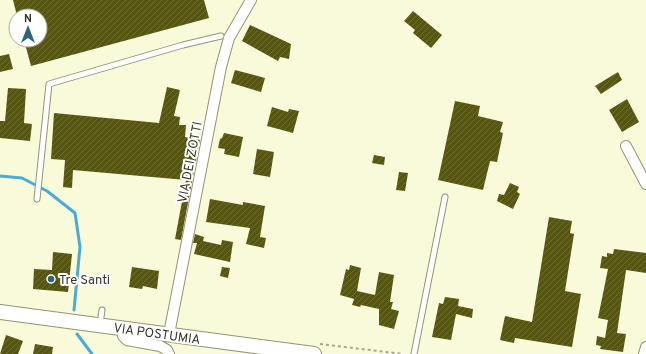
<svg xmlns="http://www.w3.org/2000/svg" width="646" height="354" viewBox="0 0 646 354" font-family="Overpass,sans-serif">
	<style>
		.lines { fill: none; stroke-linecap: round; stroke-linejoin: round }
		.stream { stroke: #4caad7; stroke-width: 3 }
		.building { fill: url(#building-hatch) }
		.lane-casing { stroke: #939476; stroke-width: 7 }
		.street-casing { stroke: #939476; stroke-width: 12 }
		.secondary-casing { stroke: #939476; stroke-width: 16 }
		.path { stroke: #a7a78f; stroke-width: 2; stroke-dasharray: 3 3; stroke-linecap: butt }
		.lane { stroke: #fff; stroke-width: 5 }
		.street { stroke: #fff; stroke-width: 10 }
		.secondary { stroke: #fff; stroke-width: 14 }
		.poi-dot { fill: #2c647e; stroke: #fff; stroke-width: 1.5 }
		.labels { text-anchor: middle; stroke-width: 4; stroke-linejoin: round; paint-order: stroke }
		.street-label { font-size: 13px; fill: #353528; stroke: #fff }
		.poi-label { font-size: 13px; fill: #353528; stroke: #fff; text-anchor: start }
	</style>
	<defs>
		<pattern id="building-hatch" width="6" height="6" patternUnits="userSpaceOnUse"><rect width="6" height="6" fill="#575610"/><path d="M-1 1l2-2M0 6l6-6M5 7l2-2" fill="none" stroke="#6c6c33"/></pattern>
	</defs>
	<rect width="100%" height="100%" fill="#f9fad9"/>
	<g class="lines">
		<path class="stream" d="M0,176L22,178L47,191L75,213L80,247L74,310
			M77,334L92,354"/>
	</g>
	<path class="building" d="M13,0H204L209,18L31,66L24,40H40V16H17Z
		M413,11L442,35L431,48L413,33L415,30L404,21Z
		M250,25L291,44L289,59L280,57L278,61L242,41Z
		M9,54L13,69L0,72V56Z
		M235,70L265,78L261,92L231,83Z
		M618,72L622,80L601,94L595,86Z
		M167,87L180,90L174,116L180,117L179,125H186L185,137L200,139L181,240L175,239L186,180L73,170L72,188L63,187L65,160L51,159L54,113L159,123Z
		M8,88L26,89L24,123L32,124L30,141L0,138V121H5Z
		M627,99L639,122L622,132L609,110Z
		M455,101L480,106L478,116L503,122L500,132L503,133L497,162L490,161L483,190L438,180Z
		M272,107L288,112L289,109L299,111L293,133L267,126Z
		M224,133L243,137L239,157L224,154L225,149L218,148L220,139L222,138Z
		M257,149L274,152L270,177L253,174Z
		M374,155L385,157L384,165L372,163Z
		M399,172L408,173L405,191L396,190Z
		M510,183L519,187L517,192L520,194L513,209L497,201L499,194L504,195Z
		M210,199L243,205V202L265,206L260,237L266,238L264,248L246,244L250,228L206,222Z
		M549,217L572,221L570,233L574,234L565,291L581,294L572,347L515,338L514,343L500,340L505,316L532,322Z
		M195,234L204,237L203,241L221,245L222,240L233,242L230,262L194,254L197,243H193Z
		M614,249L646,253V273L626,270L617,333L626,334L623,352L600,349L601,346L596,345L597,336L605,338L608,320L598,318L608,269L600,268L602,256L607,257V253L613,254Z
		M53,252L72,254L68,292L33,289L34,269L52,270Z
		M350,265L361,268L357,291L375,295L379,272L394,275L390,302H393L391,309L399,311L394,329L379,325V309L361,305L360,307L352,305L354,299L340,295L346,269L349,270Z
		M132,267L159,271L157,289L143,286L142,289L129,287Z
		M222,267L230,268L228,278L220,276Z
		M445,297L459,299L458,306L473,309L472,318L456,314L451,340L432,337L439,303L443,304Z
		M6,335L23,341L18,354H0Z
		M35,344L53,347L52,354H33Z"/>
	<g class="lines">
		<g class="lane-casing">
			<path id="lane" d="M37,199L49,84L183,45L221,36
				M100,324L102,310
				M414,354L445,197"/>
		</g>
		<g class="street-casing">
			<path id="street" d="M626,146L646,184
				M123,328V336L127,340L160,346L167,350L169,354
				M169,334L221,67L229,38L251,0
				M644,354L646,347"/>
		</g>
		<g class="secondary-casing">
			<path id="secondary" d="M0,312L314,354"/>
		</g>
		<path class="path" d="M320,344L403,354"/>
		<use href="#lane" class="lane"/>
		<use href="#street" class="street"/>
		<use href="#secondary" class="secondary"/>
	</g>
	<circle class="poi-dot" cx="51" cy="279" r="4"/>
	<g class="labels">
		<g class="street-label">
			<text transform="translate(189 162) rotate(-79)" y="5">VIA DEI ZOTTI</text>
			<text transform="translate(157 333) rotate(8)" y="5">VIA POSTUMIA</text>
		</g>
		<g class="poi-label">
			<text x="59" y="284">Tre Santi</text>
		</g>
	</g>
	<g transform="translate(28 28)"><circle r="19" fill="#ffffff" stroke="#aeaea9"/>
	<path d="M0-3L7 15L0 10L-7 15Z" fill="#2c647e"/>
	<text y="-6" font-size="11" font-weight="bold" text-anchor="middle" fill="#353528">N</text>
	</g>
</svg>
